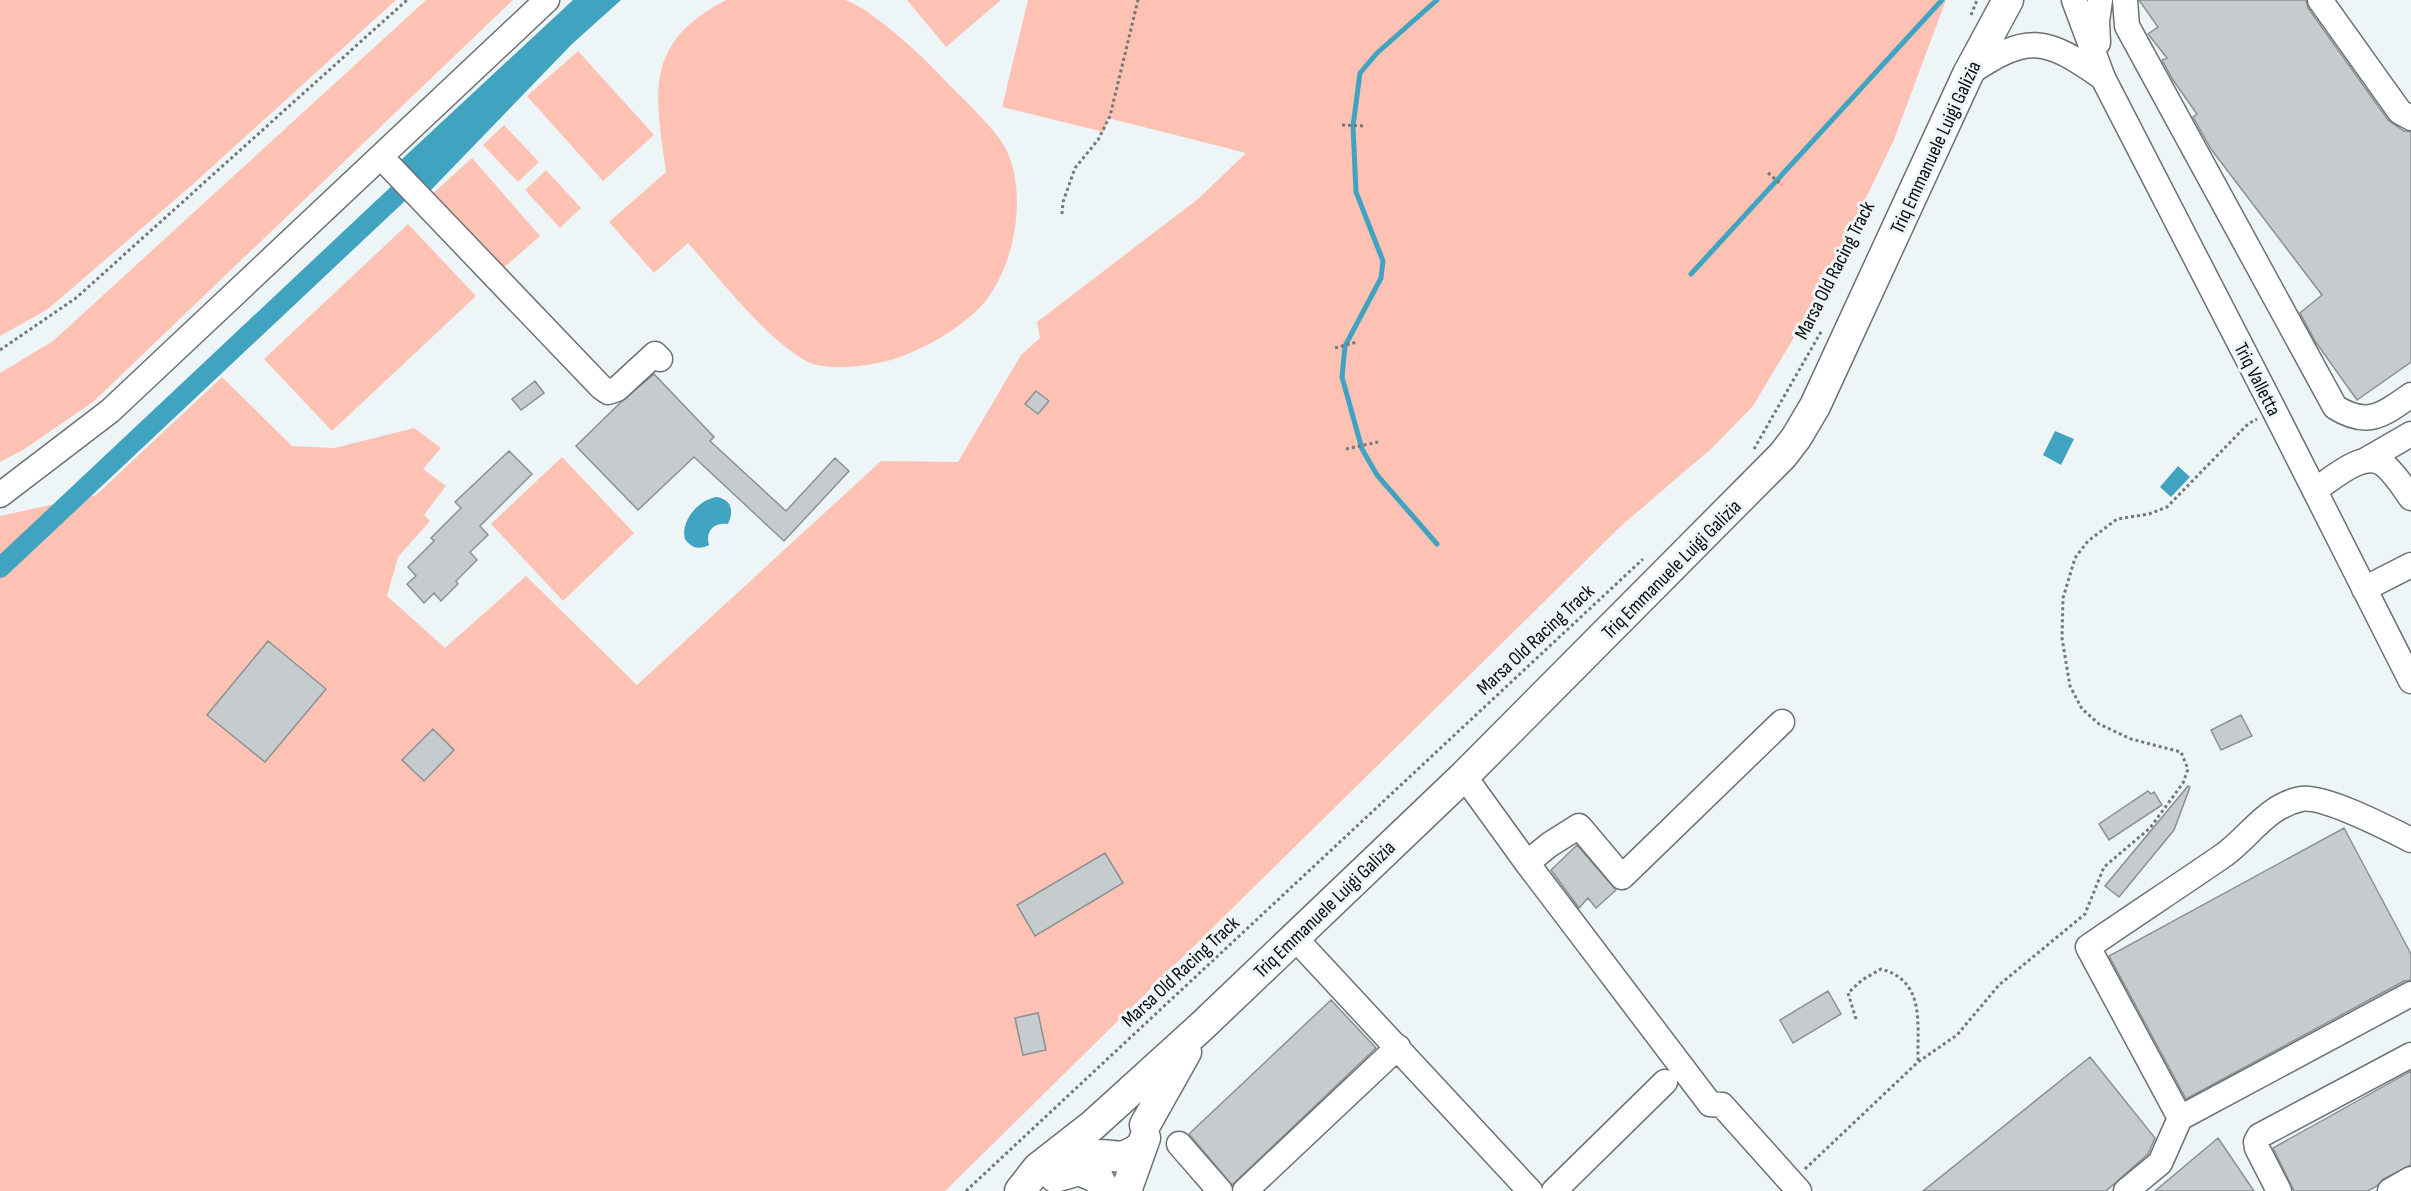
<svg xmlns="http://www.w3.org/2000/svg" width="2411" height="1191" viewBox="0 0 2411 1191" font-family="'Sofia Sans Condensed',sans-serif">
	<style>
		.green { fill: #fec2b5 }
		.water { fill: #40a3c0 }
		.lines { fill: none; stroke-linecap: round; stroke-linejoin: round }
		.stream { stroke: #40a3c0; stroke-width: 5 }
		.canal { stroke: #40a3c0; stroke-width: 20 }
		.building { fill: #c6ccce; stroke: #8b9193; stroke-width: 1.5 }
		.minor-casing { stroke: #6c7274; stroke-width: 27 }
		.major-casing { stroke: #6c7274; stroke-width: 33 }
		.path { stroke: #737779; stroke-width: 3; stroke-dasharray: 3 3; stroke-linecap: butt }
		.minor { stroke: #fff; stroke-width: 24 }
		.major { stroke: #fff; stroke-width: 30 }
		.labels { text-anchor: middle; stroke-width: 6; stroke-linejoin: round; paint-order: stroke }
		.street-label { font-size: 20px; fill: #0b0d0e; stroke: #eef5f7 }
	</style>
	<rect width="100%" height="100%" fill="#eef5f7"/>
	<path class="green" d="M0,0H396L192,185L48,309L0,336Z
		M426,0H513L93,402L23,450L0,462V373L53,341Z
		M726,0C755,0 784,0 812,0C822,0 835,0 844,0C868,6 919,53 937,72C955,92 995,127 1006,149C1028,194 1015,267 983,304C962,328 921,351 891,360C871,366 825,372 806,361C763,336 722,281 688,243L654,273L609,222L666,172C655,93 643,43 726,0Z
		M907,0H1001L946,47Z
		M1028,0H1946L1893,142L1817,299L1753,406L1712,448L1621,526L945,1191H0V516L96,495L222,377L292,446L334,448L414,428L441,448L423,469L446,486L424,515L430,521L398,557L387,596L445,648L526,576L637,685L881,461L958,462L1021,355L1040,338L1037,322L1198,199L1246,153L1108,118L1104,132L1002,107Z
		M578,51L654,135L603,181L527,96Z
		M504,125L539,162L518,182L483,145Z
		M472,158L540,236L500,271L432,194Z
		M546,170L581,208L560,228L525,190Z
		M408,224L476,296L332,431L264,359Z
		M562,457L634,533L563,601L491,524Z"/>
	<path class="water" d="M573,0H621L572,44L430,191L401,160Z
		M2055,431L2074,439L2061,465L2043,455Z
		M2178,466L2190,477L2171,497L2160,487Z
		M717,497C732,500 734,511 728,524C714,522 705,531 709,545C699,550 691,548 685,539C680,521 699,499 717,497Z"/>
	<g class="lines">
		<path class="stream" d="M1437,0L1377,53L1360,73L1353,126L1356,192L1383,261L1381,278L1345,346L1342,377L1362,449L1377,475L1437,544
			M1691,274L1942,0"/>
		<path class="canal" d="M0,568L418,175"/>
	</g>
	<path class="building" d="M2139,0H2306L2308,8L2388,120L2404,131L2411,132V362L2357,400L2315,341L2300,313L2322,295L2211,149L2193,117L2197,114L2173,80L2162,60L2167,58L2148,34L2158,27Z
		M654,374L714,437L710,441L786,511L835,458L849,471L784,541L694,457L638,510L576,446L620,403Z
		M535,381L544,393L521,410L512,399Z
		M1036,391L1049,401L1038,414L1025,404Z
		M509,451L532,474L480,526L488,535L470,552L477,560L456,581L458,584L441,601L434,593L424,603L407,584L416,576L408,567L434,541L431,538L461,508L455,502Z
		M268,641L326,689L265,762L207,715Z
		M2241,715L2252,736L2221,750L2211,730Z
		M433,729L454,750L424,781L402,760Z
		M2188,786L2190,787L2174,830L2119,897L2105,886Z
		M2148,791L2151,794L2154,792L2162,805L2109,840L2099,824Z
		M2344,828L2411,954V980L2404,981L2186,1099L2109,956Z
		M1577,845L1616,890L1596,908L1588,898L1579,908L1551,870Z
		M1105,853L1123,883L1035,936L1017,905Z
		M1828,991L1841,1014L1793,1043L1780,1020Z
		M1331,1000L1376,1048L1232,1185L1189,1134Z
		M1038,1013L1046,1050L1023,1055L1015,1018Z
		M2090,1057L2155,1138L2148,1154L2106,1191H1923Z
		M2411,1071V1165L2383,1179L2377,1186L2368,1191H2294L2273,1148Z
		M2218,1138L2254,1191H2155Z"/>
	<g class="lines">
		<g class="minor-casing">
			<path id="minor" d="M2074,0L2103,78L2274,410L2411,681
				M2125,0L2127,26L2335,407C2368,428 2384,414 2411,395
				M2320,0L2400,112L2411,118
				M2098,43L2097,21L2100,0
				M1968,74C2028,33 2045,37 2103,78
				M381,157L601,387L608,392L617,389L655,354L660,359
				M2366,460L2411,434
				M2315,490C2332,479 2363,450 2383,464C2394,472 2403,487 2411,498
				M0,495L110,411L547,0
				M2364,589L2411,565
				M1464,776L1527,863L1710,1104L1722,1105L1799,1191
				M1527,863L1549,845L1579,826L1622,877L1782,722
				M1294,937L1530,1191
				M2180,1118L2411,994
				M1179,1144L1220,1191
				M1245,1191L1398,1047
				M1554,1191L1665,1082
				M2126,1191L2160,1163L2180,1118L2088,947C2133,916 2179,886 2224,855C2250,836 2267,806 2301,799C2324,795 2389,829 2411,840
				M2279,1191L2257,1148L2256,1142L2259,1136L2411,1055
				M2390,1191L2411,1179"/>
		</g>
		<g class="major-casing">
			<path id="major" d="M1145,1125L1186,1052
				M1049,1171C1064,1163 1077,1155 1095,1155C1117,1154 1119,1163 1141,1147
				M1055,1177L1079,1170L1098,1178L1105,1191
				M1020,1191L1038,1168L1093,1125L1201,1027L1464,776L1783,455L1796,438L1815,406L1968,74L2008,0
				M1126,1191L1145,1138"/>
		</g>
		<path class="path" d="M1971,15L1977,0
			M1342,125L1366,126
			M1768,173L1782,185
			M1062,214L1063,202L1075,168L1098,140L1110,116L1138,0
			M1335,348L1357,342
			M0,350L76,298L407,0
			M1346,449L1378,442
			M1754,449L1822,330
			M1856,1019L1848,993L1862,980L1881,969C1926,981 1917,1024 1918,1062
			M1805,1169L1918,1062L1957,1035L1999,985L2085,914L2104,867L2150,828L2183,783L2188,769L2181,752L2131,739L2099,724L2082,709L2070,686L2062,638L2063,598L2075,558L2088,541L2117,519L2149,514L2167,507L2248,424L2257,419
			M966,1191L1643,559"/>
		<use href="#minor" class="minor"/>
		<use href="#major" class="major"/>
	</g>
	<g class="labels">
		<g class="street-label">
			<text transform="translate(1935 147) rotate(-65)" y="7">Triq Emmanuele Luigi Galizia</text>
			<text transform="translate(1834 270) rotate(-63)" y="7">Marsa Old Racing Track</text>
			<text transform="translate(2258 379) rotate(63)" y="7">Triq Valletta</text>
			<text transform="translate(1671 569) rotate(-45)" y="7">Triq Emmanuele Luigi Galizia</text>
			<text transform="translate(1535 639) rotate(-43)" y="7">Marsa Old Racing Track</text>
			<text transform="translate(1324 909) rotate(-44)" y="7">Triq Emmanuele Luigi Galizia</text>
			<text transform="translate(1180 971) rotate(-43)" y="7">Marsa Old Racing Track</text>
		</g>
	</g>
</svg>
